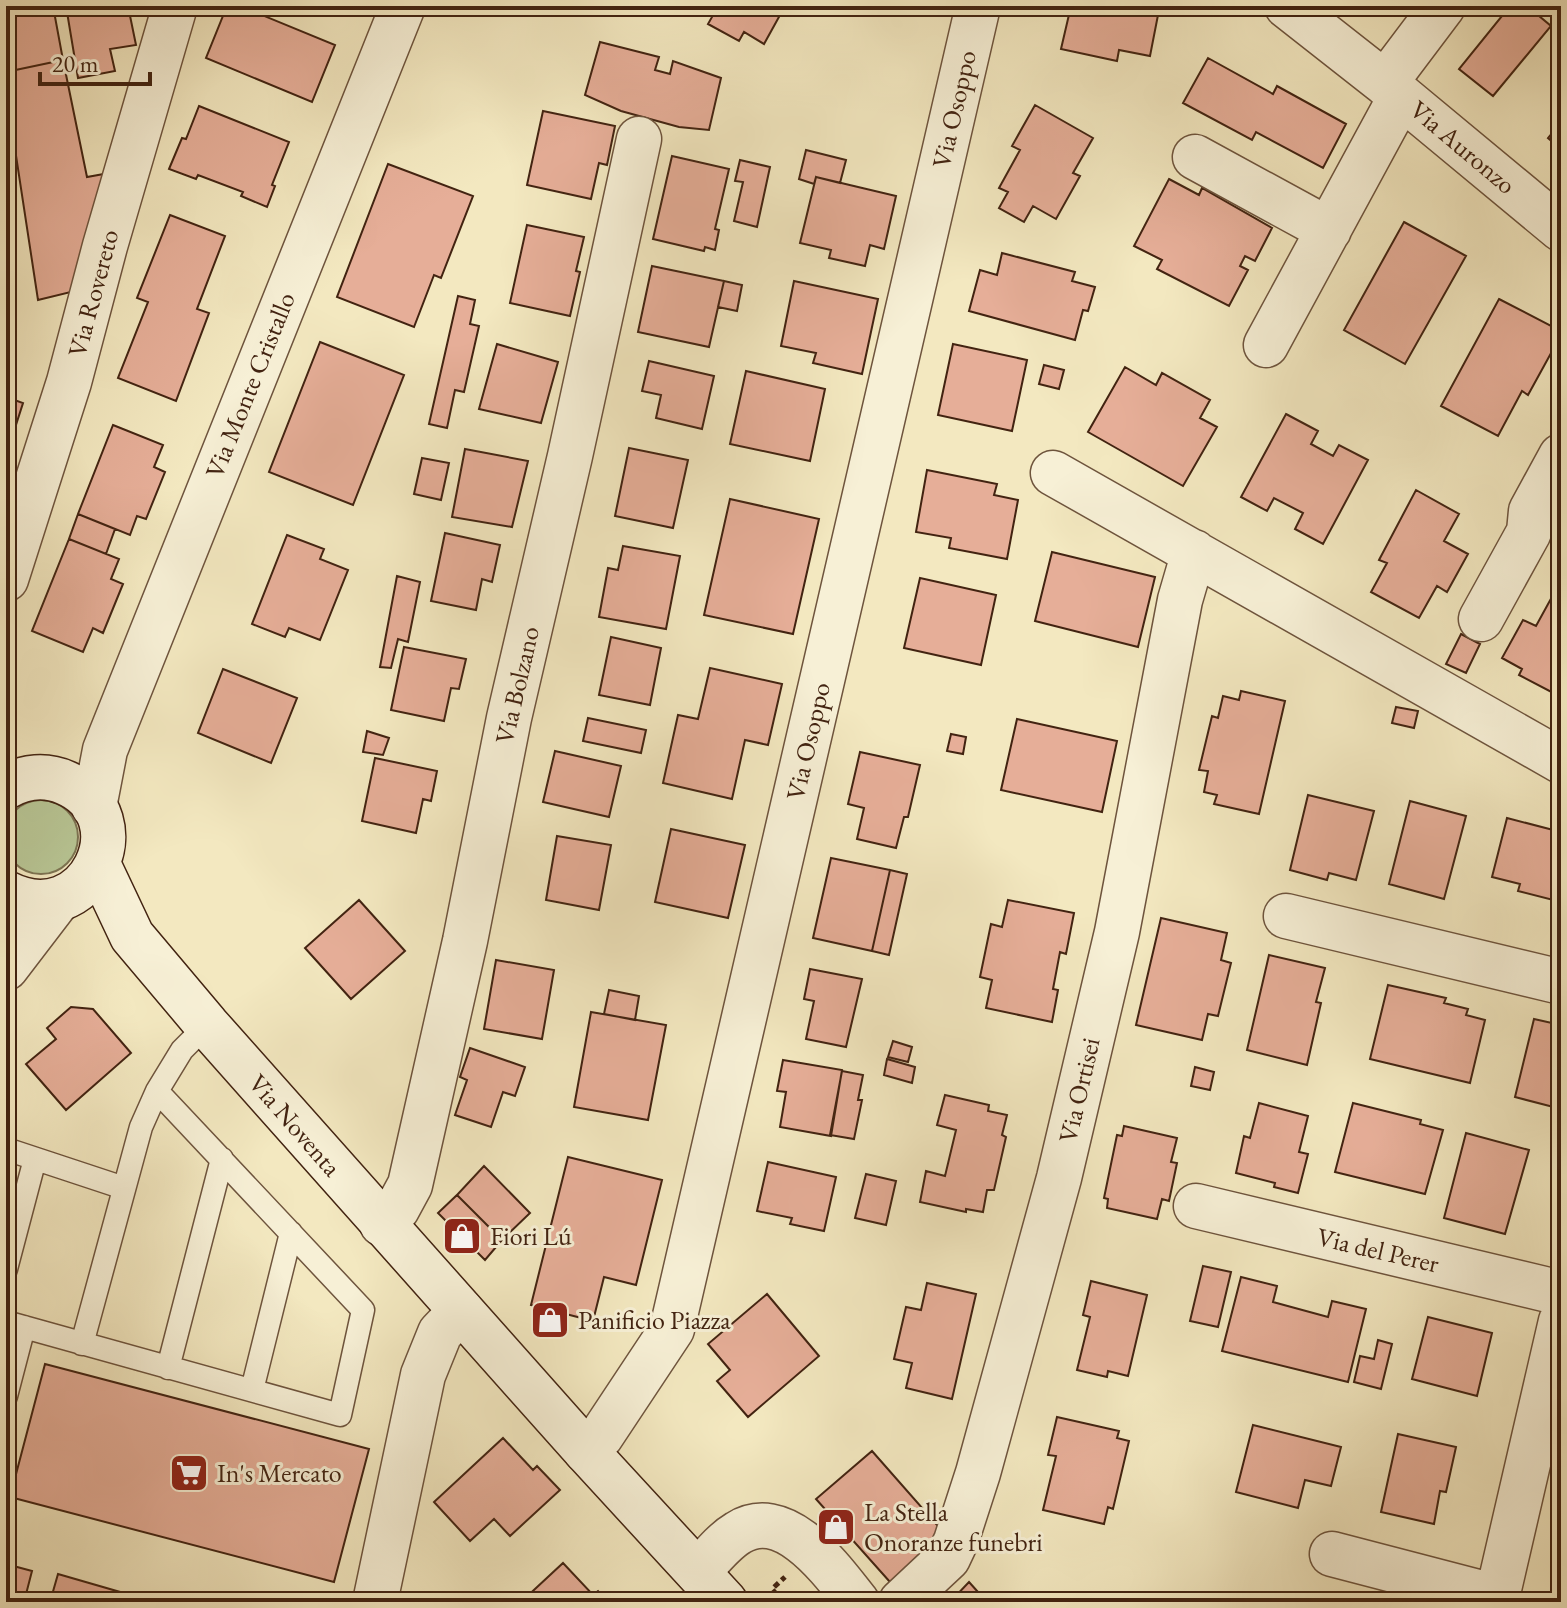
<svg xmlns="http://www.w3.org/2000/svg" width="1567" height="1608" viewBox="0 0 1567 1608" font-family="'EB Garamond',serif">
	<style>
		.green { fill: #b8c695; stroke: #7d7453; stroke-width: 2 }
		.building { fill: #e6ae98; stroke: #422311; stroke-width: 2 }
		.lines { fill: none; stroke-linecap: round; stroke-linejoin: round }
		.lane-casing { stroke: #6e543d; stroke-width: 25 }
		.street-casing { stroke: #6e543d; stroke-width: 47 }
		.secondary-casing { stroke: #422311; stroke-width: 47 }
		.path { stroke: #422311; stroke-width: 5; stroke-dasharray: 6 4; stroke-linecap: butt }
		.lane { stroke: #f7f0d6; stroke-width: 22 }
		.street { stroke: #f7f0d6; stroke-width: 44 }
		.secondary { stroke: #f7f0d6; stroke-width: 44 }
		.labels { text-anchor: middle; stroke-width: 6; stroke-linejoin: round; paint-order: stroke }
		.street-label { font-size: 26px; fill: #422311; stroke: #f7f0d6 }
		.poi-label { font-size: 26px; fill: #422311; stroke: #f7f0d6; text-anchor: start }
	</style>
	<rect width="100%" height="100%" fill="#f3e8c0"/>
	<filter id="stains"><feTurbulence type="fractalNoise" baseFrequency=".0025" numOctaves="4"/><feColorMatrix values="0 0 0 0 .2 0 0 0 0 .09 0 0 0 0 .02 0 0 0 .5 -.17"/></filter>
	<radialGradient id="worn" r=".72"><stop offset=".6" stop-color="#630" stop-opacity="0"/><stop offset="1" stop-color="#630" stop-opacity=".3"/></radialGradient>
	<path class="green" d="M4 837a37 37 0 1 1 74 0a37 37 0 1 1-74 0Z"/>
	<path class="building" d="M6,6H53L63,60L6,72Z
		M66,6H128L136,45L110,49L115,71L78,78Z
		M227,6H240L335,45L312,102L206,58Z
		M697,6H785L764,44L744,32L739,41L708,24L712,17L696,8Z
		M1071,6H1117L1158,15L1150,56L1119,50L1117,61L1061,49Z
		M1510,6H1527L1551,26L1493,96L1459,69Z
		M600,42L659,57L655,70L670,74L673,61L721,78L709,130L679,127L621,111L585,95Z
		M1208,58L1273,94L1277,86L1346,124L1323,168L1256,132L1252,140L1183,103Z
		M63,60L87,177L109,173L71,292L38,300L6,90V72Z
		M1035,105L1093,138L1073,173L1080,176L1056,219L1033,206L1024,222L999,208L1008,192L999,188L1020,150L1012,146Z
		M199,106L289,142L272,185L275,186L267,207L241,196L243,192L198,175L196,179L169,169L182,138L186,139Z
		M543,111L615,126L607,165L599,163L591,199L527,185Z
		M1561,122V149L1548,138Z
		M806,150L846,160L840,183L816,177L814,184L799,179Z
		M672,156L729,169L715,229L719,230L715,250L705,247L704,251L653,239Z
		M740,160L770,167L757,227L734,221L743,182L735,181Z
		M388,164L473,196L441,278L434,275L414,327L337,297Z
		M816,177L896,196L884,249L870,245L865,266L829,258L831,250L800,243Z
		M1169,179L1199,195L1202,188L1272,228L1255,261L1245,256L1240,266L1248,270L1229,306L1157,269L1162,260L1134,246Z
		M170,215L225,236L197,309L209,313L176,401L118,378L148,302L137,298Z
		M1404,222L1466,256L1405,364L1344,330Z
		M527,225L584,237L576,271L580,272L570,316L510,303Z
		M1002,253L1075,272L1072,281L1095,287L1088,311L1083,310L1075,340L969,311L980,270L997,275Z
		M652,266L724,281L709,347L638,332Z
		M724,281L742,285L737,311L718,307Z
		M794,281L878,299L862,374L813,363L816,353L781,346Z
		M458,296L475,300L470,324L479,326L464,392L455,390L447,428L429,424Z
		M1499,299L1561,331V335L1528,395L1522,391L1498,436L1441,406Z
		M320,342L404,375L353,505L269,472Z
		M497,344L558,362L541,423L479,409Z
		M953,344L1027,360L1012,431L938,415Z
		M649,361L714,376L702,429L656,418L661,395L642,391Z
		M1044,365L1064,370L1059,389L1039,384Z
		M1125,367L1156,385L1162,373L1210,400L1200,418L1217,427L1183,486L1088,432Z
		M746,371L825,389L810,461L730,444Z
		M6,397L23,403L15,428L6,425Z
		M1286,414L1318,431L1311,444L1333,456L1339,445L1368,460L1323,544L1295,529L1303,513L1274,498L1267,511L1241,497Z
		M113,425L163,445L154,467L165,472L146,519L137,516L130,535L78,514Z
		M629,448L688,460L673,528L615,516Z
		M465,449L528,461L512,527L452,517Z
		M422,458L449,463L441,500L414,494Z
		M927,470L997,484L994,495L1018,500L1007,559L949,548L951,538L916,532Z
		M1416,490L1459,514L1444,541L1468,554L1447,592L1437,586L1419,618L1371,592L1387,563L1379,560Z
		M730,499L819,519L793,634L704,615Z
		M78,514L115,529L106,554L69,539Z
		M445,533L500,545L492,582L482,579L476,610L431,601Z
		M287,535L324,549L320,559L348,570L320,640L289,628L285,637L252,624Z
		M69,539L119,559L111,579L123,584L103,633L93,628L83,652L32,631Z
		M623,546L680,556L666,629L599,617L608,568L618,570Z
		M1052,552L1155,577L1138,647L1035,621Z
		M397,576L420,582L408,642L398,639L391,668L380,667Z
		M920,578L996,595L981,665L904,648Z
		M1553,595L1561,598V697L1519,675L1522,669L1502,658L1523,620L1536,626Z
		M1461,634L1480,644L1466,673L1446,664Z
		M611,637L661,648L650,705L599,695Z
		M404,647L466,659L459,689L451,688L444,721L391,710Z
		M710,668L782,684L768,745L745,740L732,799L663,783L678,715L698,719Z
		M223,669L297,698L271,763L198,733Z
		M1241,691L1285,701L1259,814L1214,804L1217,795L1204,792L1208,771L1199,770L1212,716L1218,718L1223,696L1239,700Z
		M1396,707L1418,711L1414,728L1392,723Z
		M588,718L646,730L641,753L583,741Z
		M1017,719L1117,741L1102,812L1001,790Z
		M367,731L389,738L383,755L363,752Z
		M951,734L966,737L963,754L947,751Z
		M555,751L621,766L609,817L543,802Z
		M860,752L920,765L908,817H904L896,848L857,839L864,808L848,804Z
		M375,758L437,771L431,801L423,799L416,833L362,821Z
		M1308,795L1374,811L1356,880L1329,873L1327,880L1290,870Z
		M1410,801L1466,816L1444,899L1389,884Z
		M1507,818L1561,832V902L1518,891L1520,884L1492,877Z
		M671,829L745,845L728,918L655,902Z
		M557,836L611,845L599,910L546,900Z
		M831,858L890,870L872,951L813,938Z
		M890,870L907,874L889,955L872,951Z
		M359,900L405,951L351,999L305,948Z
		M1008,900L1074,913L1066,954L1060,952L1053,989L1058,990L1052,1022L986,1008L992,980L980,977L991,924L1002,927Z
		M1161,918L1227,933L1221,960L1231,963L1218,1016L1208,1014L1202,1040L1136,1025Z
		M1269,955L1325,968L1316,1002L1321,1003L1307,1065L1247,1050Z
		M496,960L554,970L542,1039L484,1029Z
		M810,969L862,979L846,1047L806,1039L814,1001L804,999Z
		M1388,985L1446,998L1444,1003L1468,1009L1466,1015L1485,1020L1470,1083L1370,1059Z
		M609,990L639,996L635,1020L604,1014Z
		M71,1007L93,1009L131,1053L66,1110L26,1064L56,1039L47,1028Z
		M591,1012L666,1025L648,1120L574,1107Z
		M1534,1019L1561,1025V1109L1515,1097Z
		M893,1041L912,1047L908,1062L888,1057Z
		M470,1048L525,1067L515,1096L503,1092L491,1127L455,1115L467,1080L460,1077Z
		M887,1059L915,1067L912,1083L884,1075Z
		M783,1060L842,1070L831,1136L780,1127L786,1092L777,1091Z
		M1195,1067L1214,1072L1210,1090L1191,1086Z
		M842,1071L863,1075L858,1100H862L854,1139L830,1135Z
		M945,1095L989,1105L988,1111L1007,1115L1002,1135L1006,1137L994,1190H987L983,1212L966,1209V1212L920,1202L926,1171L945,1176L956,1130L937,1125Z
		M1259,1103L1308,1116L1299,1152L1308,1154L1298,1193L1274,1187L1275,1183L1236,1173L1244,1136L1250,1138Z
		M1353,1103L1421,1120L1420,1124L1443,1130L1425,1194L1335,1172Z
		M1124,1126L1177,1138L1171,1162L1177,1163L1169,1201L1162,1199L1157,1219L1107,1208L1108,1199L1104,1198L1117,1135L1122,1136Z
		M1466,1133L1529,1150L1505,1234L1444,1218Z
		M568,1157L662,1180L636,1285L604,1277L593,1321L531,1305Z
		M768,1162L836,1177L824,1231L790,1224L792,1218L757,1211Z
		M484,1166L530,1213L502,1240L457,1195Z
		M866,1174L896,1181L886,1225L855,1218Z
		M457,1195L502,1240L485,1260L438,1213Z
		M1203,1266L1231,1272L1218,1327L1190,1321Z
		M1241,1277L1277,1286L1273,1302L1328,1317L1332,1301L1366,1309L1348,1382L1222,1351Z
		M1091,1281L1147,1295L1128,1376L1108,1371L1107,1377L1077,1370L1090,1317L1083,1315Z
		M927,1283L976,1294L952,1399L906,1388L912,1363L894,1359L906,1307L921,1310Z
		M767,1294L819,1356L748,1417L717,1381L730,1370L708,1344Z
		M1428,1317L1492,1333L1477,1396L1412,1379Z
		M1378,1340L1392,1344L1381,1389L1354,1382L1360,1356L1374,1359Z
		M45,1364L369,1449L334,1582L10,1497Z
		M1057,1417L1119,1431L1117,1438L1129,1441L1113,1509L1108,1507L1104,1524L1043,1510L1056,1456L1048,1455Z
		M1253,1425L1341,1447L1331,1486L1305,1480L1298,1508L1236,1492Z
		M1398,1434L1456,1447L1446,1492L1440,1491L1434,1524L1381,1512Z
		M503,1438L533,1470L537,1466L560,1490L510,1536L494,1519L470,1541L434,1502Z
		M872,1451L945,1534L890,1582L816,1499Z
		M563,1563L593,1595L598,1591L608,1602H521Z
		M6,1564L32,1571L24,1602H6Z
		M58,1574L134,1596L132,1602H50Z
		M969,1582L987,1602H950Z"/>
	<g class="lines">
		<g class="lane-casing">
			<path id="lane" d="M6,1149L124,1188
				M6,1269L35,1159
				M6,1322L340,1415L363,1310L157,1091
				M82,1344L141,1127L157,1091L182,1050L207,1025
				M168,1368L222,1159
				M252,1390L291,1233
				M6,1396L24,1327"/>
		</g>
		<g class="street-casing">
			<path id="street" d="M1287,6L1385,83L1561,229
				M1385,83L1443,6
				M1195,157L1329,230
				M1266,345L1401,96
				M1053,473L1561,761
				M6,579L69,382L105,246L175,6
				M1481,619L1529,532L1531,511L1561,456
				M94,807L105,750L403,6
				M1286,916L1561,982
				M6,968L58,900
				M1196,1206L1561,1293
				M382,1224L397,1209L410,1185L465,941L509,718L570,456L639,139
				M586,1451L601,1436L672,1329L978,6
				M1332,1554L1497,1597
				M698,1572C710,1559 723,1542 738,1533C785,1503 833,1572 857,1602
				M375,1602L423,1375L440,1333L461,1311
				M901,1602L948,1558L956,1541L978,1473L1059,1178L1117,932L1180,600L1194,552
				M1496,1602L1561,1321"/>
		</g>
		<g class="secondary-casing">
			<path id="secondary" d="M6,787C25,776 46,774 66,783C143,816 89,935 6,893
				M98,864L132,936L207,1025L586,1451L725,1602"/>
		</g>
		<path class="path" d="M783,1602L772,1589L785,1577"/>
		<use href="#lane" class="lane"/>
		<use href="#street" class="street"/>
		<use href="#secondary" class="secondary"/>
	</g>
	<defs>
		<g id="shop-square" transform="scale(2)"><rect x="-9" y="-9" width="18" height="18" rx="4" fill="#8f2418" stroke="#f7f0d6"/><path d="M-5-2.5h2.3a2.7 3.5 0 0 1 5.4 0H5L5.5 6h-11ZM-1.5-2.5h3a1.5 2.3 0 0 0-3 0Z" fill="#fff"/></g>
		<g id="supermarket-square" transform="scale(2)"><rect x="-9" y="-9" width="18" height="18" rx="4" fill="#8f2418" stroke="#f7f0d6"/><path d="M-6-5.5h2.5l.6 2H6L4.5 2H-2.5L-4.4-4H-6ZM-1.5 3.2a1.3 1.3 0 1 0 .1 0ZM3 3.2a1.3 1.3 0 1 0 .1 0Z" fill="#fff"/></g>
	</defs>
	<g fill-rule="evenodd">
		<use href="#shop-square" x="462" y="1236"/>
		<use href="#shop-square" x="550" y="1320"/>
		<use href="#supermarket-square" x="189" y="1473"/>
		<use href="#shop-square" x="836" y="1527"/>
	</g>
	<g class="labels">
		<g class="street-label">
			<text transform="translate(954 109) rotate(-77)" y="9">Via Osoppo</text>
			<text transform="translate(1463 147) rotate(40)" y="9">Via Auronzo</text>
			<text transform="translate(93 293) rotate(-75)" y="9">Via Rovereto</text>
			<text transform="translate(250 385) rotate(-68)" y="9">Via Monte Cristallo</text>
			<text transform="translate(517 685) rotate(-77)" y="9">Via Bolzano</text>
			<text transform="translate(808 741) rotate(-77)" y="9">Via Osoppo</text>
			<text transform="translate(1079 1090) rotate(-77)" y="9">Via Ortisei</text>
			<text transform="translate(295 1125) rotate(49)" y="9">Via Noventa</text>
			<text transform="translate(1378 1250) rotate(13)" y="9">Via del Perer</text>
		</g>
		<g class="poi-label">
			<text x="490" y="1245">Fiori Lú</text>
			<text x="578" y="1329">Panificio Piazza</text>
			<text x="217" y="1482">In's Mercato</text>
			<text x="864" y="1521">La Stella<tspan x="864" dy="30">Onoranze funebri</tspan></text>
		</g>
	</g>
	<rect width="1567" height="1608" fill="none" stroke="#f3e8c0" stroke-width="32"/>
	<rect x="8" y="8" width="1551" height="1592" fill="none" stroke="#422311" stroke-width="4"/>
	<rect x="16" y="16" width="1535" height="1576" fill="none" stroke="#422311" stroke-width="2"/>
	<path d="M40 72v12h110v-12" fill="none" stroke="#422311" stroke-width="4"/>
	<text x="52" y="72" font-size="24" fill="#422311" stroke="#f7f0d6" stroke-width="6" paint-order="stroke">20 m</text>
	<rect width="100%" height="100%" filter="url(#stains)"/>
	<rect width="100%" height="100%" fill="url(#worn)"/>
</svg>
